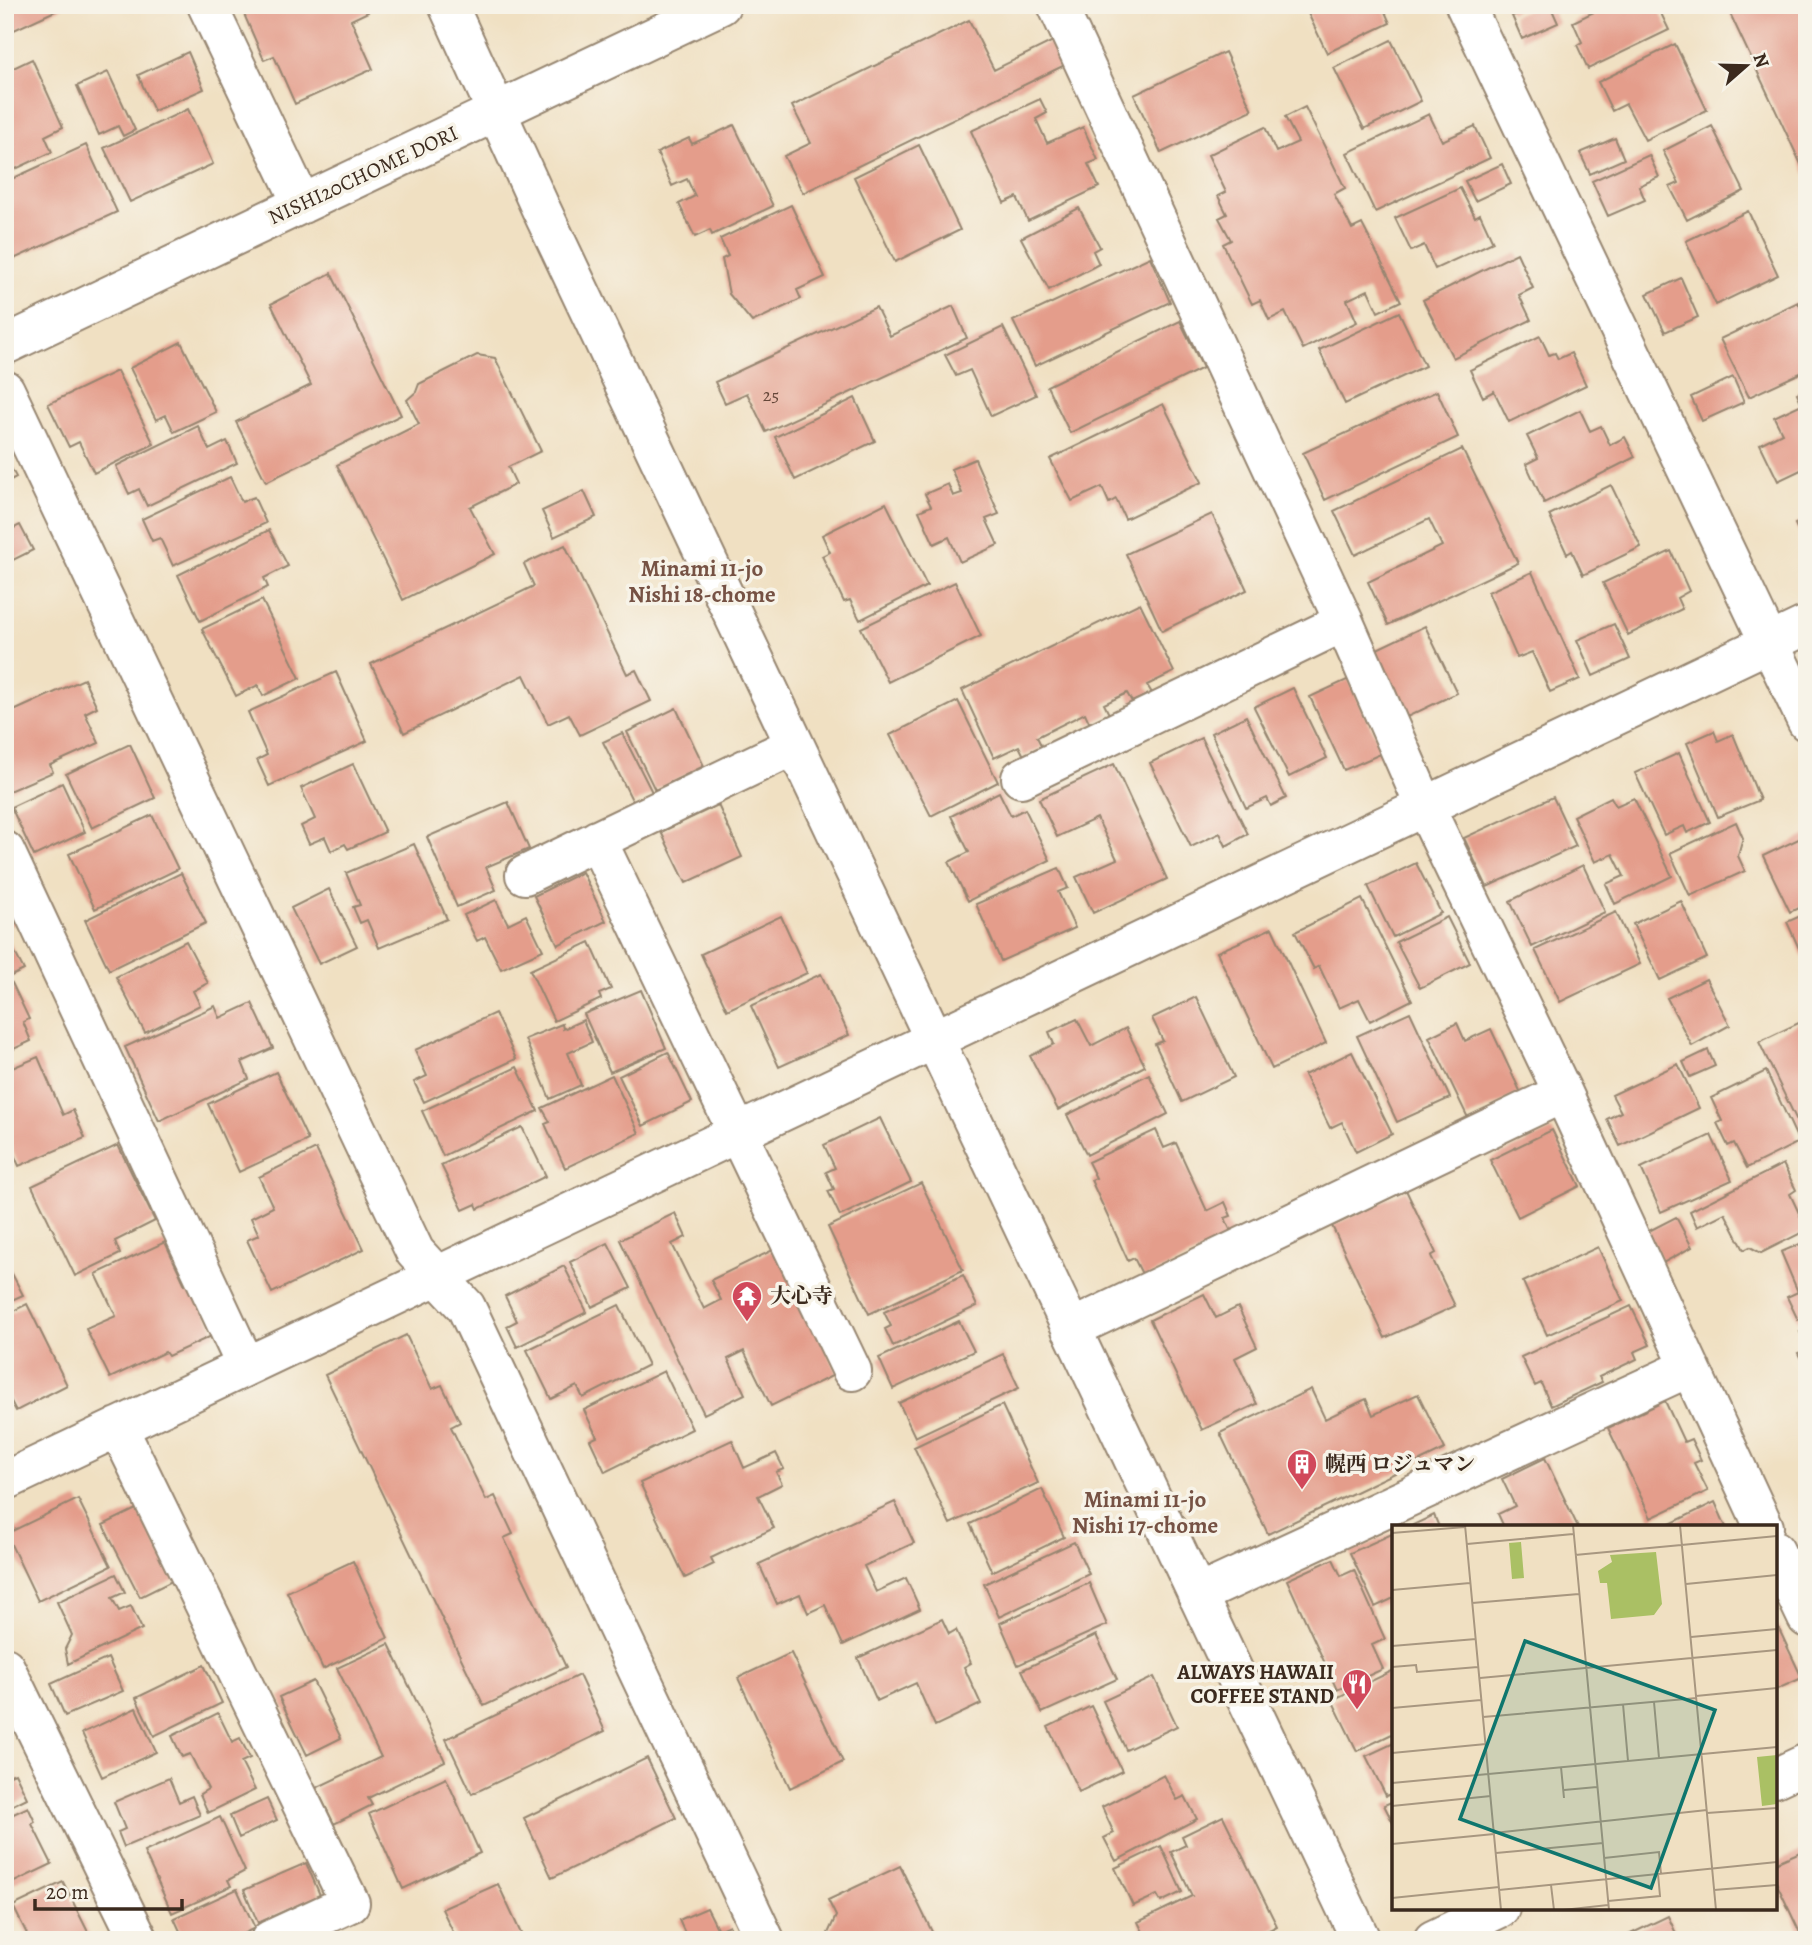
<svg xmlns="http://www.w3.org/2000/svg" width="1812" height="1945" viewBox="0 0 1812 1945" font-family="Alegreya,'Noto Serif JP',serif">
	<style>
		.building { fill: #e49d8b }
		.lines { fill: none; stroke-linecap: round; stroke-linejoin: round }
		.minor-casing { stroke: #968570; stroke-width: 42 }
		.minor { stroke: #fff; stroke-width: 38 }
		.labels { text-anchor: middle; stroke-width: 7; stroke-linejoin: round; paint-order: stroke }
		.number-label { font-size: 18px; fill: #654739 }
		.street-label { font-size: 21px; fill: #3b2a1e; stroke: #f7f3e8 }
		.poi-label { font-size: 21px; font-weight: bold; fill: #3b2a1e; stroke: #f7f3e8; text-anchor: start }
		.neighbourhood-label { font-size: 23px; font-weight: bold; fill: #765244; stroke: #f7f3e8 }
		.inset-road { fill: none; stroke: #a89780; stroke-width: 2 }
		.view { fill: #0f766e; fill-opacity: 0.15; stroke: #0f766e; stroke-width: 3.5 }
		.inset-edge { fill: none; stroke: #3b2a1e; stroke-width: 3.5 }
	</style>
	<rect width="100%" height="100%" fill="#f7f3e8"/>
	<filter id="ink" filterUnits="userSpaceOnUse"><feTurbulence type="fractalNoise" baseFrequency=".0143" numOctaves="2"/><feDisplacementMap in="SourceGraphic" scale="14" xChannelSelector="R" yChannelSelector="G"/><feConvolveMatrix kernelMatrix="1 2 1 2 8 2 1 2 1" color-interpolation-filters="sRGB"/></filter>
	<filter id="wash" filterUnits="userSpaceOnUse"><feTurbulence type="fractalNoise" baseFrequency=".00686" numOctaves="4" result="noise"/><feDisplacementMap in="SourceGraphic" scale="28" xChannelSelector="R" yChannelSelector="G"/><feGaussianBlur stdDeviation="1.57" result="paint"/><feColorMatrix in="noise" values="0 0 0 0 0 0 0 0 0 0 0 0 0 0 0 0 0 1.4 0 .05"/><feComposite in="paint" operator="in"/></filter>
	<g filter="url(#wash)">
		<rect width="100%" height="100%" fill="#f0e0c2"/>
		<g id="blocks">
			<path class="building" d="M5,5H68L12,31L5,17Z
				M240,5H365L368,12L351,20L373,69L295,104L274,56L264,60Z
				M1304,5H1382L1390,23L1327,53Z
				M1507,5H1527L1510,13Z
				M1538,5H1550L1558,23L1522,39L1512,16Z
				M1608,5H1657L1669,30L1588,69L1577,45L1582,42L1573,22Z
				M1726,5H1807V177Z
				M969,20L994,70L1057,39L1069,63L803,193L784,156L811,143L792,106Z
				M1391,40L1421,101L1364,129L1334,68Z
				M1675,44L1707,110L1645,140L1626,104L1612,111L1598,82Z
				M188,52L204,89L154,111L138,75Z
				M1225,52L1252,110L1161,153L1134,95Z
				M32,59L63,127L45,136L52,152L5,174V72Z
				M108,72L135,130L123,136L118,126L99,135L77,86Z
				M1040,99L1047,113L1036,119L1047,143L1083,127L1098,160L1088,164L1099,187L1028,221L1017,197L1004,203L971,131Z
				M1305,107L1345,188L1334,194L1352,229L1362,224L1401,301L1378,312L1368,290L1347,300L1357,322L1303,349L1285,312L1269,320L1260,300L1252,304L1223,244L1231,240L1219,218L1227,214L1218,196L1226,192L1208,155L1265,127L1276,152L1298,142L1285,117Z
				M188,109L213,164L130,202L104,148Z
				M1429,114L1442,141L1475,126L1490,158L1375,212L1347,153Z
				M734,125L773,206L712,235L710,230L695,237L679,204L695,196L687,179L672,186L657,153L689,138L692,144Z
				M1712,126L1744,191L1687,220L1670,187L1679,183L1663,151Z
				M1615,138L1624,159L1590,174L1580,153Z
				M86,145L117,212L5,263V182Z
				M919,145L960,230L895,262L854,177Z
				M1649,155L1659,177L1639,186L1645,200L1608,216L1592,181Z
				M1502,164L1511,184L1475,201L1465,181Z
				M1460,188L1475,217L1480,214L1493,242L1435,269L1424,245L1411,251L1395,218Z
				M791,205L825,277L797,290L801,299L752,322L729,294L722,259L728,256L720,239Z
				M1079,208L1100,247L1093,251L1099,264L1049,290L1021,238Z
				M1748,211L1778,275L1716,305L1686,241Z
				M1517,253L1533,288L1519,295L1531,320L1453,358L1423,300Z
				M1150,257L1170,302L1035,366L1013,321Z
				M331,273L401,415L266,482L236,422L311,385L271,304Z
				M1681,278L1698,317L1665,332L1647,294Z
				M1798,302L1807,321V370L1749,397L1720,339Z
				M953,306L967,338L766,432L747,393L725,403L715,382L876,307L890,336Z
				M1399,312L1425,366L1345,404L1319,350Z
				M1180,321L1203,368L1070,433L1047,386Z
				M1003,327L1036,395L991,416L970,370L956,376L945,355Z
				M1540,336L1549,355L1555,353L1558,359L1571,353L1586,385L1509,422L1494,391L1483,397L1470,370Z
				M181,342L216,412L174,432L166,415L156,420L130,368Z
				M477,355L495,358L541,451L508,467L516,484L470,507L495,554L403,600L337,465L419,424L407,400L416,392L419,384Z
				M117,371L154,444L94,473L79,442L69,447L48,404Z
				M1733,377L1744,402L1702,421L1691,397Z
				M1807,389V467L1778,481L1760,444L1782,433L1774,417L1802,404L1797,393Z
				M1437,391L1458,437L1325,500L1303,453Z
				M855,398L875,441L795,480L775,437Z
				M1163,404L1202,482L1125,519L1116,499L1109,503L1102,487L1072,501L1050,459Z
				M1580,410L1590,431L1601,426L1610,445L1625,437L1635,457L1544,503L1526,464L1538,458L1527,436Z
				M198,426L209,450L227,441L237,463L147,506L139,489L129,494L116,466Z
				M1462,449L1518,563L1388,625L1368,582L1442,546L1429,519L1355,555L1334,511Z
				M5,457L16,477L5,483Z
				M975,459L999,514L986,519L998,545L960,562L949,537L934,544L919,511L931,506L925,494L948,484L953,496L962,493L951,469Z
				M230,477L242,502L254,497L266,523L173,566L160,538L152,541L142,519Z
				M1611,485L1641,547L1583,575L1572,551L1567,554L1549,515Z
				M584,491L596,517L554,537L542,511Z
				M886,503L927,586L860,620L850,600L844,602L822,556L830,552L822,535Z
				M1212,514L1247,590L1162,631L1126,554Z
				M1807,519V550L1795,524Z
				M5,525L8,531L20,525L33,550L5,564Z
				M269,530L288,566L264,578L268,587L200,621L178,575Z
				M565,545L627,674L636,670L651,701L580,735L569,714L548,724L524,675L404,733L371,664L534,586L524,564Z
				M1671,551L1689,591L1677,598L1682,609L1628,635L1603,583Z
				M1532,572L1580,679L1550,692L1532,652L1517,658L1488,592Z
				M955,582L981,636L888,682L861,628Z
				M262,600L300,678L263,696L258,685L236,696L202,629Z
				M1140,603L1174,672L1147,685L1152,693L1132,702L1127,693L1104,704L1109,714L1090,724L1085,713L1037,737L1042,747L1024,756L1019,746L994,758L962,690Z
				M1614,624L1630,659L1593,676L1577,640Z
				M1425,626L1457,693L1407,717L1375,650Z
				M336,672L367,741L269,786L257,760L267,755L248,712Z
				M84,679L97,707L85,713L99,743L50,765L53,772L9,791L5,782V715Z
				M1349,679L1383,753L1344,770L1310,697Z
				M1293,688L1327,758L1289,777L1254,707Z
				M958,701L998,782L931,816L890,735Z
				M676,708L704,766L655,790L627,732Z
				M1246,716L1286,798L1271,806L1267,798L1246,808L1211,733Z
				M1714,731L1718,741L1733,734L1760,800L1718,817L1687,743Z
				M622,733L653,794L634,804L603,742Z
				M1201,738L1248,834L1226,846L1220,833L1191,847L1150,763Z
				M130,744L155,798L92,828L66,774Z
				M1679,753L1710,822L1687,833L1684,826L1664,835L1635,773Z
				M353,764L385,832L348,849L345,844L331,851L325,837L309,844L301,826L315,819L301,788Z
				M1114,764L1167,879L1093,913L1076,877L1117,859L1097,818L1057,837L1039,799Z
				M62,783L85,832L34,856L11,807Z
				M999,792L1011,816L1025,809L1050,860L968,901L949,862L969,852L951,816Z
				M1553,797L1576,846L1487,887L1464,838Z
				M1611,797L1616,806L1634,798L1672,876L1615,904L1606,884L1624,876L1613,854L1595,862L1573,816Z
				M508,802L529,849L486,867L496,890L457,907L427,837Z
				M718,805L742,857L686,883L661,832Z
				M152,815L178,869L95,909L69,854Z
				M1736,822L1743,838L1738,856L1745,871L1690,896L1670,853Z
				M1807,835V904L1790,912L1763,856Z
				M414,844L447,919L379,948L367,920L360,923L353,907L360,905L346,873Z
				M1416,863L1441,913L1393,937L1368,886Z
				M1583,865L1605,912L1532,947L1510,901Z
				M1059,868L1068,888L1058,892L1075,928L1001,961L976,904Z
				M582,872L606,921L558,945L534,896Z
				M181,873L206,923L109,970L85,920Z
				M329,889L357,946L319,964L291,908Z
				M5,891L19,922L5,928Z
				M1362,899L1412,1000L1370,1021L1359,999L1339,1008L1319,966L1314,969L1295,932Z
				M496,900L508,924L526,915L543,950L501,969L485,937L477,941L464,915Z
				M1681,901L1707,958L1660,980L1633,924Z
				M1616,912L1640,964L1560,1002L1535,950Z
				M1807,913V966L1787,922Z
				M781,916L807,973L727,1010L701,954Z
				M1447,917L1470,963L1420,988L1396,942Z
				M1272,928L1326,1043L1272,1069L1217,952Z
				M186,941L208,983L193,991L200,1005L145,1033L116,977Z
				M590,942L611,989L599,994L601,999L554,1021L530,970Z
				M10,943L24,970L5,979V945Z
				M821,974L849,1035L779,1067L751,1006Z
				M1706,979L1730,1025L1692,1046L1667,998Z
				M12,983L29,1019L23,1022L31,1041L5,1053V987Z
				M641,990L666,1048L610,1072L584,1014Z
				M1196,997L1234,1077L1182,1102L1155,1044L1163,1041L1152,1018Z
				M252,1003L273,1048L242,1062L249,1079L159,1121L125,1047L215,1006L220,1018Z
				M1410,1012L1450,1098L1397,1122L1357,1036Z
				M495,1013L516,1059L424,1102L414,1082L427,1076L415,1050Z
				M1077,1019L1091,1046L1126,1028L1145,1066L1058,1110L1030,1056L1054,1044L1049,1032Z
				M1807,1019V1126L1801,1129L1759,1042Z
				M583,1020L592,1042L568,1053L581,1085L550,1099L525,1039L562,1024L563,1029Z
				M1457,1023L1465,1041L1491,1029L1521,1093L1468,1118L1429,1037Z
				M1708,1050L1715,1066L1690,1077L1683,1062Z
				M668,1052L692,1102L643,1126L619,1076Z
				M1352,1052L1392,1134L1356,1152L1342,1122L1330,1128L1304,1075Z
				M38,1057L63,1115L73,1110L85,1138L19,1166L5,1134V1071Z
				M1678,1064L1699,1108L1620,1146L1607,1119L1621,1112L1612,1095Z
				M517,1067L538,1111L443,1156L422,1111Z
				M1766,1071L1799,1142L1747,1168L1734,1143L1728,1146L1717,1123L1722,1121L1711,1098Z
				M276,1072L308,1140L239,1172L208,1104Z
				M1149,1074L1168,1114L1087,1155L1067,1115Z
				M612,1075L639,1133L565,1168L545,1124L550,1122L542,1108Z
				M880,1118L911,1182L840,1216L828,1191L834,1189L826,1172L835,1168L824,1145Z
				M522,1127L546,1176L478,1209L476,1204L463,1210L441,1165Z
				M1156,1130L1164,1148L1176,1143L1207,1211L1225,1202L1231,1216L1225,1218L1233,1236L1144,1278L1134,1258L1128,1261L1091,1180L1096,1178L1088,1162Z
				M1552,1130L1580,1186L1518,1217L1490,1160Z
				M1711,1135L1732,1180L1661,1212L1641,1168Z
				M118,1145L155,1221L115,1241L120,1254L75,1276L32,1186Z
				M316,1149L364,1249L272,1293L247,1240L259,1235L251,1218L273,1207L259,1177Z
				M1783,1164L1796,1190L1790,1194L1807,1230L1761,1253L1750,1247L1744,1250L1725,1213L1697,1227L1690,1211Z
				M921,1183L963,1270L869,1314L828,1227Z
				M1406,1190L1436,1253L1431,1256L1455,1306L1385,1338L1332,1226Z
				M675,1213L686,1237L672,1244L704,1309L721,1300L711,1280L777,1248L838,1373L771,1406L744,1351L728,1359L745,1394L704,1414L620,1240Z
				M1676,1217L1692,1247L1663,1263L1647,1232Z
				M1807,1241V1316L1798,1320L1787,1297L1798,1292L1781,1252Z
				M165,1242L185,1285L192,1282L216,1334L168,1356L165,1352L110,1378L86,1329L116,1316L96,1274Z
				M608,1243L631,1288L592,1307L570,1262Z
				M1598,1247L1623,1301L1547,1335L1523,1282Z
				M5,1260L23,1295L5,1303Z
				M564,1266L587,1312L517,1347L507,1326L517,1321L505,1296Z
				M963,1275L977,1306L893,1346L885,1329L891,1326L884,1312Z
				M1204,1294L1216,1318L1238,1307L1257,1347L1235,1358L1257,1404L1202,1430L1150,1320Z
				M27,1304L67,1385L16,1411L5,1390V1315Z
				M619,1305L648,1365L583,1398L577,1386L551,1399L527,1350Z
				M1631,1306L1650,1345L1634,1352L1637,1359L1599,1377L1602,1382L1551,1406L1541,1383L1535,1386L1521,1357Z
				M959,1321L974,1351L893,1389L879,1358Z
				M1807,1329V1346L1800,1332Z
				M406,1335L432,1389L442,1385L460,1422L451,1427L486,1500L495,1496L513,1534L504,1538L566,1667L484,1706L325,1375Z
				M1807,1350V1371L1798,1353Z
				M1003,1354L1019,1388L915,1437L899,1403Z
				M664,1371L692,1429L605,1472L590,1440L597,1437L584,1410Z
				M1311,1389L1325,1419L1366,1399L1373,1415L1418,1394L1445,1449L1268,1534L1220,1433Z
				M1665,1401L1684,1442L1691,1439L1701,1460L1694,1463L1708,1491L1651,1518L1608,1428Z
				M1002,1405L1038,1483L950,1524L914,1447Z
				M732,1440L744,1468L776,1453L784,1469L776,1472L782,1484L758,1496L774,1528L711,1558L714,1564L685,1578L640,1483Z
				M1545,1458L1578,1527H1504L1498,1514L1515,1506L1502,1479Z
				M1042,1489L1064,1537L992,1572L970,1524Z
				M78,1499L111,1566L38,1601L6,1534Z
				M895,1502L914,1543L864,1566L876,1592L906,1578L920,1609L843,1645L825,1605L808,1613L800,1594L777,1604L759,1564Z
				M1715,1502L1726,1527H1664Z
				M138,1508L174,1580L140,1597L103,1525Z
				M1434,1515L1439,1527H1409Z
				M1394,1533V1598L1375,1607L1350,1553Z
				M1074,1542L1089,1574L999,1617L984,1584Z
				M1333,1559L1341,1576L1354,1570L1385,1639L1372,1645L1383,1669L1337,1690L1287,1580Z
				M353,1561L388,1638L323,1669L287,1592Z
				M116,1574L125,1592L112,1598L119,1611L131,1606L142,1629L68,1664L65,1649L72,1635L57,1602Z
				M1089,1583L1107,1625L1018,1665L1000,1623Z
				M942,1619L949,1634L956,1630L971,1663L964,1667L981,1704L935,1726L916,1683L877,1701L858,1658Z
				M1778,1627L1802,1678L1775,1690V1629Z
				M1096,1635L1117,1679L1042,1713L1022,1670Z
				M389,1644L445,1761L368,1798L372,1805L334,1824L316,1788L381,1757L337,1668Z
				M791,1653L843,1762L790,1788L738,1678Z
				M108,1658L123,1691L65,1716L51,1684Z
				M204,1665L222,1703L154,1736L136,1698Z
				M1394,1670V1733L1357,1751L1332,1700Z
				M579,1675L605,1731L472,1794L446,1739Z
				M1154,1677L1177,1726L1126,1750L1103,1701Z
				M313,1681L341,1738L307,1755L279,1697Z
				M1091,1706L1122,1771L1079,1792L1048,1727Z
				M136,1708L156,1752L102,1777L82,1733Z
				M218,1713L232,1742L240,1738L250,1758L241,1762L255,1790L208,1813L200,1794L208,1789L190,1754L182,1757L172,1736Z
				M1394,1743V1793L1386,1796L1366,1756Z
				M647,1758L676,1818L552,1878L524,1818Z
				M15,1773L27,1798L5,1809V1777Z
				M1164,1775L1177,1800L1185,1796L1197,1819L1116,1861L1104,1838L1114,1833L1102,1807Z
				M169,1778L179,1802L192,1796L200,1815L124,1847L118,1832L125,1829L114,1802Z
				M446,1778L480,1853L403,1889L369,1814Z
				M267,1799L277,1820L239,1838L230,1816Z
				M1394,1801V1825L1384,1805Z
				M28,1807L35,1822L32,1824L52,1864L6,1886L5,1818Z
				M1223,1816L1277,1926L1250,1940H1147L1138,1922L1192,1896L1171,1852L1186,1845L1182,1836Z
				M220,1817L245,1871L228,1880L231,1886L172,1913L144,1852Z
				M1161,1846L1182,1892L1161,1902L1157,1895L1133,1906L1115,1868Z
				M1807,1849V1933L1801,1935L1775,1880V1863Z
				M306,1863L320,1895L258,1923L244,1890Z
				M900,1866L936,1940H825L836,1916L828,1900Z
				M63,1882L92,1940H30L13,1906Z
				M498,1884L524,1940H457L442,1909Z
				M237,1889L255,1928L230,1940H184L174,1918Z
				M707,1908L718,1930L729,1925L736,1940H688L679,1920Z
				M1668,1916L1679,1940H1618Z
				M382,1932L385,1940H366Z"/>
		</g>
	</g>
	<g filter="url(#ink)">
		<use href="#blocks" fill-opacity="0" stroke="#968570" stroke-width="2"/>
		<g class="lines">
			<g class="minor-casing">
				<path id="minor" d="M207,5L302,204
					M448,5L541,209L1361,1940
					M1057,5L1344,622L1425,807L1563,1093L1764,1527
					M1465,5L1807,722
					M5,345L721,5
					M5,390L415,1252L466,1307L765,1940
					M1021,778L1344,622
					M597,840L852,1371
					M5,851L246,1366
					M525,875L795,745
					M1071,1329L1563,1093
					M118,1427L350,1903L270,1940
					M5,1481L1807,625
					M1775,1551L1807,1618
					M1197,1595L1690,1367
					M5,1667L139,1940
					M1775,1778L1807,1763
					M1433,1940L1500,1908"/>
			</g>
			<use href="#minor" class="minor"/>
		</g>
	</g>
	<defs>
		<g id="temple-pin" transform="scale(1.575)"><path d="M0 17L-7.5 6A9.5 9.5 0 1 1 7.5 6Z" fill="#d1495b" stroke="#f7f3e8"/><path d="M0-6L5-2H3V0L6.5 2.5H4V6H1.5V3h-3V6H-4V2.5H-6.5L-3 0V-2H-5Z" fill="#fff"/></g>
		<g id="building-pin" transform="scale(1.575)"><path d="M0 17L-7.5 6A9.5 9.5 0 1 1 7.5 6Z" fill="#d1495b" stroke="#f7f3e8"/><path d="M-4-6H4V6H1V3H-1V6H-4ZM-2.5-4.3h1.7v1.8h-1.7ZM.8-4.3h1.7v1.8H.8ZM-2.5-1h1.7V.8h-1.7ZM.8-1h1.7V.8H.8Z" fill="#fff"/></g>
		<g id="restaurant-pin" transform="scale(1.575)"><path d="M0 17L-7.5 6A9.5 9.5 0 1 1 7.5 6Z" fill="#d1495b" stroke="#f7f3e8"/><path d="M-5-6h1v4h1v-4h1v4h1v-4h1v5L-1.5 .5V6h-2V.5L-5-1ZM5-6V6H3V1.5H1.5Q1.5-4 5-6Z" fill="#fff"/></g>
	</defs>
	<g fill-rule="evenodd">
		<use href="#temple-pin" x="747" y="1296"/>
		<use href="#building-pin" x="1302" y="1464"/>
		<use href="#restaurant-pin" x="1357" y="1684"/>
	</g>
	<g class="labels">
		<g class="number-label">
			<text x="771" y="401">25</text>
		</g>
		<g class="street-label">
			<text transform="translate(363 175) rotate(-25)" y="7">NISHI20CHOME DORI</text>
		</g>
		<g class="poi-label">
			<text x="770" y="1303">大心寺</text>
			<text x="1325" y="1471">幌西 ロジュマン</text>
			<text x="1334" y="1679" text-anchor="end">ALWAYS HAWAII<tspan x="1334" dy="24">COFFEE STAND</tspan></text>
		</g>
		<g class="neighbourhood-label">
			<text x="702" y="576">Minami 11-jo<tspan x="702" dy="26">Nishi 18-chome</tspan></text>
			<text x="1145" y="1507">Minami 11-jo<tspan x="1145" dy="26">Nishi 17-chome</tspan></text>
		</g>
	</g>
	<g transform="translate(1392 1525)">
		<rect width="385" height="385" fill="#f0e0c2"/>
		<path d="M129,17L132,53L120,54L117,18ZM264,27L270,79L262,90L219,94L215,58H208L206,46L220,37L218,30ZM385,230V279L370,281L365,232Z" fill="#aac064"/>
		<path class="inset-road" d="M73,0L109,385M181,0L217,385M288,0L324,385M0,8L73,2M75,19L181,9M183,30L385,11M294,59L385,50M0,65L78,58M80,78L187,69M299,112L385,104M0,121L84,114M0,142L24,140L25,147L86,142M88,153L385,125M304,171L385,163M262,177L267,233M231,179L236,236M0,183L89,175M91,192L305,173M0,228L94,219M169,242L172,273M0,258L385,222M172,265L205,262M0,281L99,271M315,288L385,283M102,308L315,285M0,319L102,309M104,328L211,318M212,333L267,327L269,349M159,360L162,385M107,365L385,337M322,365L385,360M0,373L107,362M216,376L268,371L266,349M171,385L216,380"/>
		<path class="view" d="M133,116L323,185L259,363L68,294Z"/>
		<rect width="385" height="385" class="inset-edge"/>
	</g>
	<rect width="1812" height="1945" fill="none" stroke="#f7f3e8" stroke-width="28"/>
	<g transform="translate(1746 66) rotate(70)" stroke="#f7f3e8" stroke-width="5" paint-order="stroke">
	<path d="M0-5L12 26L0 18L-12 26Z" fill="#3b2a1e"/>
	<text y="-10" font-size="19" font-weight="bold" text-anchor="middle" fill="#3b2a1e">N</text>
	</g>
	<path d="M35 1899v10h147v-10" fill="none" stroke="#3b2a1e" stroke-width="3.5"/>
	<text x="46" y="1899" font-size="21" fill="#3b2a1e" stroke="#f7f3e8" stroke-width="5" paint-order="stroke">20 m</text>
</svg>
